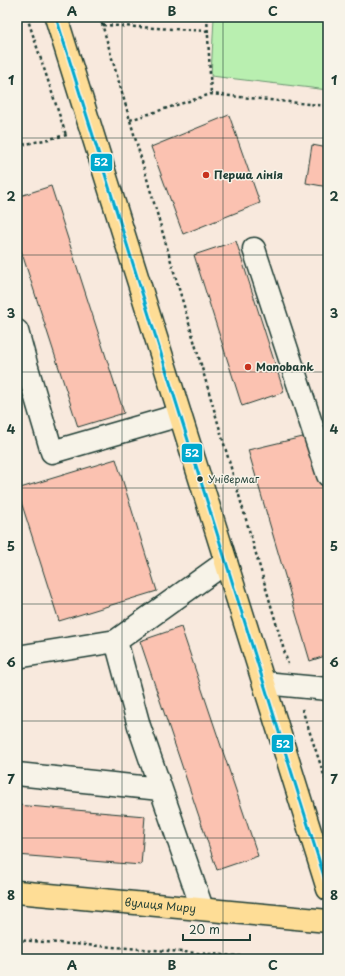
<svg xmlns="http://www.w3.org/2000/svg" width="345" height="976" viewBox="0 0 345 976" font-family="'Playpen Sans',sans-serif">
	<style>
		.green { fill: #b9efb0; stroke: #6c9672 }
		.building { fill: #fbc2b1; stroke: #1f3d34 }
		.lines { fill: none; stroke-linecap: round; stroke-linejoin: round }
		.minor-casing { stroke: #1f3d34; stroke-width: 25 }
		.major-casing { stroke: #1f3d34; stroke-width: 25 }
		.path { stroke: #1f3d34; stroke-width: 2.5; stroke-dasharray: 3 3; stroke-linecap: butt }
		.minor { stroke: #f7f3e8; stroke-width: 22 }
		.major { stroke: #fedd96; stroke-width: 22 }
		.bus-1-casing { stroke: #f7f3e8; stroke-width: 6 }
		.bus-1 { stroke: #00a9ce; stroke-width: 3 }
		.grid { fill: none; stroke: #1f3d34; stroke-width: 1; stroke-opacity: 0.55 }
		.poi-dot { fill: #c8321e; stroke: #f7f3e8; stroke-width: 1.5 }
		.bus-dot { fill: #1f3d34; stroke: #f7f3e8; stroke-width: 1.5 }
		.labels { text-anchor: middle; stroke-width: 3; stroke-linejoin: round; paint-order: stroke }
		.bus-label { font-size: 10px; fill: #1f3d34; stroke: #f7f3e8; text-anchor: start }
		.poi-label { font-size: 11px; font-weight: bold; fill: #1f3d34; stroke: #f7f3e8; text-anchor: start }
		.street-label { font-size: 11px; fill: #1f3d34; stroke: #f7f3e8 }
		.line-badge { stroke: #f7f3e8; stroke-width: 1.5 }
		.badge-label { font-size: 11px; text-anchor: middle; font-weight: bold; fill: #fff }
		.neatline { fill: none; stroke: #1f3d34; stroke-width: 1.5 }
		.grid-label { font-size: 13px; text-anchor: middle; font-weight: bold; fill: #1f3d34 }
	</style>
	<rect width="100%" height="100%" fill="#f8e9dd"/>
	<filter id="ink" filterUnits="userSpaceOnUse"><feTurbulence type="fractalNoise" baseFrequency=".025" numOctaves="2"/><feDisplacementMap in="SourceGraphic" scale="8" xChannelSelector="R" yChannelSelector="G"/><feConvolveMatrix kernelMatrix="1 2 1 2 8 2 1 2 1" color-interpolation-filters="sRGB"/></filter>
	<g filter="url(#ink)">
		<path class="green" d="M214,17H328V90L211,76Z"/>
		<path class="building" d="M229,115L260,203L183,234L151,147Z
			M312,145L328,148V187L306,183Z
			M51,186L124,413L78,427L17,238V197Z
			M236,241L284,392L242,406L194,255Z
			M307,436L328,505V655L310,661L248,450Z
			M116,459L157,591L59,621L17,489Z
			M181,627L258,856L217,870L140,641Z
			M17,805L145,816L141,865L17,855Z"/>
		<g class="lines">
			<g class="minor-casing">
				<path id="minor" d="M254,249L328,475
					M17,331L26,364
					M17,367L26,364L52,452L180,415
					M116,641L139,726L202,908
					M17,657L116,641L226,562
					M264,683L328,689
					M17,774L160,789"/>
			</g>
			<g class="major-casing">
				<g id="major">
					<path d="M56,17L328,889"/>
					<path id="s1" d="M17,892L328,921"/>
				</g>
			</g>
			<path class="path" d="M27,17L66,135
				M100,17L288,664
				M207,17L211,94
				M103,25L208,31
				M130,120L211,94L328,106
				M17,146L67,135
				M302,709L328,787
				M17,940L279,959"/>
			<use href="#minor" class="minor"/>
			<use href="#major" class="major"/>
			<g class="bus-1-casing">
				<path id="bus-1" d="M56,17L328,889"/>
			</g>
			<use href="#bus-1" class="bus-1"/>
		</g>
	</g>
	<path class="grid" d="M122,17V959M223,17V959M17,138H328M17,255H328M17,372H328M17,488H328M17,604H328M17,721H328M17,838H328"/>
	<g class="poi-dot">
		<circle cx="206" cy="175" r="4"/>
		<circle cx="248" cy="367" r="4"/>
	</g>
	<circle class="bus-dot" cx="200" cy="479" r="3.5"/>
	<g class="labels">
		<g class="bus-label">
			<text x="208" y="483">Універмаг</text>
		</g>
		<g class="poi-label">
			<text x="214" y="179">Перша лінія</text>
			<text x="256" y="371">Monobank</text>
		</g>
		<g class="street-label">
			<text dy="4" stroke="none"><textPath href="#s1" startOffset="144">вулиця Миру</textPath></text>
		</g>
	</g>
	<g class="line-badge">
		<rect x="90" y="153" width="23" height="19" rx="4" fill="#00a9ce"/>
		<rect x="181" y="443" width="22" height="20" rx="4" fill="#00a9ce"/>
		<rect x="271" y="734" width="23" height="19" rx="4" fill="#00a9ce"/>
	</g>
	<g class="badge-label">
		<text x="101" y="166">52</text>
		<text x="192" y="457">52</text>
		<text x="283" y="748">52</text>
	</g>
	<rect width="345" height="976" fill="none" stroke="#f7f3e8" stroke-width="44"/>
	<path d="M183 934v6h67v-6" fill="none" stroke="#1f3d34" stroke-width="2"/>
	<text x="189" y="934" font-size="12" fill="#1f3d34" stroke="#f7f3e8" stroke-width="3" paint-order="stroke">20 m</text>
	<rect x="22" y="22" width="301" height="932" class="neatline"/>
	<g class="grid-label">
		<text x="72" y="16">A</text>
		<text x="172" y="16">B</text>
		<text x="273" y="16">C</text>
		<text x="11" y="85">1</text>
		<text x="334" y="85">1</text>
		<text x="11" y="201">2</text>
		<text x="334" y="201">2</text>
		<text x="11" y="318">3</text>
		<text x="334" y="318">3</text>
		<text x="11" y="434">4</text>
		<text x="334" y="434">4</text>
		<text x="11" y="551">5</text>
		<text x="334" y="551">5</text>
		<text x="11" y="667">6</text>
		<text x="334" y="667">6</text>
		<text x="11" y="784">7</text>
		<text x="334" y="784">7</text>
		<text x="11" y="900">8</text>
		<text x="334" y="900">8</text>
		<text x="72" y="970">A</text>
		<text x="172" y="970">B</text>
		<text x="273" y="970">C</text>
	</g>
</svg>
